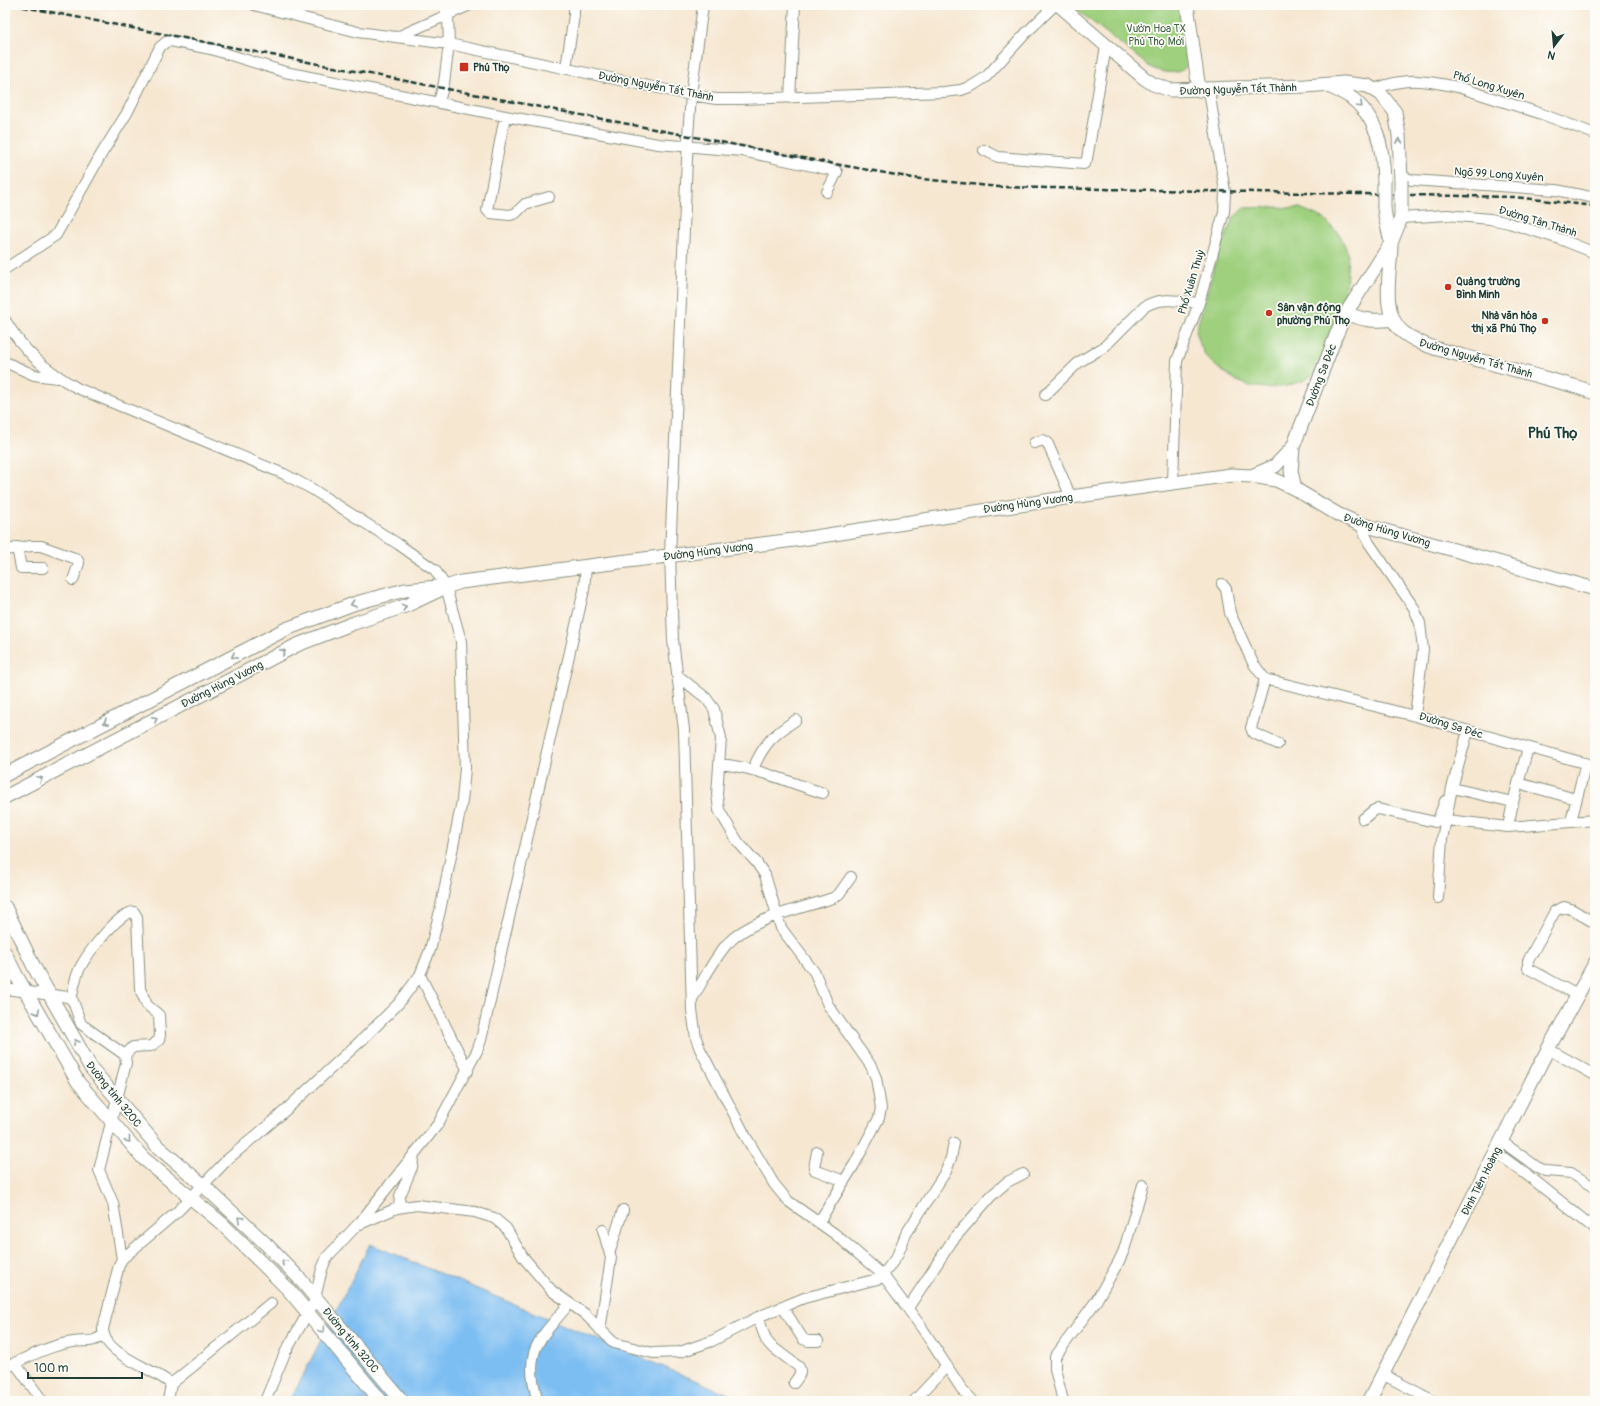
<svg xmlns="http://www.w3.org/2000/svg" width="1600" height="1406" viewBox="0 0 1600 1406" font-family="Pangolin,sans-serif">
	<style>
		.green { fill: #9fd07e; stroke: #5f8659 }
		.water { fill: #7dbef2; stroke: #4e7e93 }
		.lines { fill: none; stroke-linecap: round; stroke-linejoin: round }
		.minor-casing { stroke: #8a9282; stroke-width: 12 }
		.major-casing { stroke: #8a9282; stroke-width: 15 }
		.minor { stroke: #fff; stroke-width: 10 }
		.major { stroke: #fff; stroke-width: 13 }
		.rail { stroke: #1f3d34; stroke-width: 2.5; stroke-dasharray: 6 3; stroke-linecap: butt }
		.major-bridge-casing { stroke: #8a9282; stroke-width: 15; stroke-linecap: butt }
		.major-bridge { stroke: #fff; stroke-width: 13 }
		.oneway { stroke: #8f9e9a }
		.poi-dot { fill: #c8321e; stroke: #fdfcf7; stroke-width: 1.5 }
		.labels { text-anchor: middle; stroke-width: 3.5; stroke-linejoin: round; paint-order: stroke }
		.park-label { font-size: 11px; fill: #3f6246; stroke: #fdfcf7 }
		.poi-label { font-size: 11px; font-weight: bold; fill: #1f3d34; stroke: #fdfcf7; text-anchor: start }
		.street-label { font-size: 11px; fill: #1f3d34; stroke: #fdfcf7 }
		.district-label { font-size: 15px; font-weight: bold; fill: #1f3d34; stroke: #fdfcf7 }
	</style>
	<rect width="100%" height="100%" fill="#fdfcf7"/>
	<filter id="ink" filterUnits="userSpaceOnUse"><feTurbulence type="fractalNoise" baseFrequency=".025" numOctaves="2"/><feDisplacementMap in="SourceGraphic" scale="8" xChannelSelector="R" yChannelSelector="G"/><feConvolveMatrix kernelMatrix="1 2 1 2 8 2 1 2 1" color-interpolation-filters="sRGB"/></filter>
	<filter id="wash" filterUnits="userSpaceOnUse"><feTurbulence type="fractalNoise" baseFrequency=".012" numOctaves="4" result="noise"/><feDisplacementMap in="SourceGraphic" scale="16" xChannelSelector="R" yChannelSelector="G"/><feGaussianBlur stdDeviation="0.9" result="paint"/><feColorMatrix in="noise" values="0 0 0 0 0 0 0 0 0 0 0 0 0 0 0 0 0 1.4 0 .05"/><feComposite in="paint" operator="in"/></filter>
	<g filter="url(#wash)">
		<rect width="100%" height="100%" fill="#f6e7d1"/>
		<path class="green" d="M1071,5H1180C1183,21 1189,39 1189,55C1190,78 1163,74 1150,67Z
			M1272,207L1300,208L1323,218L1340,235L1348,253L1346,287L1319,369L1306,380L1286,386L1267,388L1250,386L1237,381L1218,368L1207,358L1201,347L1196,331L1216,260L1233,218L1244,208Z"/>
		<path class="water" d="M370,1244L745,1401H290Z"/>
	</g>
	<g filter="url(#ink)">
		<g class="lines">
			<g class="minor-casing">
				<path id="minor" d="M254,5L358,32L449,44L691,95L716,99H740L944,92L961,90L972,86L986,77L1027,32L1055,5
					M703,5L691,95L688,136L670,555L673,640L684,730L692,1010L696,1038L700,1049L746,1137L774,1184L788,1201L835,1234L883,1275L922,1328L961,1388L973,1401
					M397,37L470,5
					M566,68L574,15V5
					M1374,89C1408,77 1423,80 1458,87L1539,113L1595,134
					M790,98L795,5
					M439,102L444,83L449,44L448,16L443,5
					M505,116L487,210L490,213L510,215L516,213L525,204L549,197
					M984,150L998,157L1084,164L1087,159L1106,46
					M1401,176L1412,180L1556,190L1595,198
					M1401,218L1447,215L1490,219L1509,223L1560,239L1595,253
					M5,269L56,235L102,153L127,113L160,47L166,42L170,41L211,49L285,72L505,116L658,144L742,151L836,171L837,172L827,192
					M5,320C25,353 44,369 77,388L284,474L312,489L398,544L435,570L446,587L461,641L465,768L462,801L440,911L430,950L420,975L399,1003L365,1037L278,1117L228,1159L178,1211L122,1259L119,1265L103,1329C103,1355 154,1368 171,1384
					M5,362L34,375L57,378
					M1045,395L1079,362L1104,347L1144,307C1161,296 1180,301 1199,303
					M1034,443L1043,440L1047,442L1071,497
					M1173,482L1177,361L1199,303L1224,212L1225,192L1209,90
					M1360,524L1369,543L1414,608L1420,623L1423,650L1415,716
					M17,547L21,568H43
					M5,550L31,546H41L77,559L79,563L73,580
					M1222,584L1226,589L1230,613L1253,663L1265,679L1415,716L1595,766
					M677,675L706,698L714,709L721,738L717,794L719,810L723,817L738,842L756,862L765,875L781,928L815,973L828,1005L871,1066L876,1078L881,1108L879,1118L854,1165L819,1222
					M1265,679L1251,728L1253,733L1278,744
					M719,764C755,767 788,782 823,793
					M753,769C764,743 773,735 796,720
					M1518,783L1576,799
					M1452,788L1513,802
					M1363,819L1374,810L1378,809L1435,822L1438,820L1445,801
					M1446,820L1508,827L1595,820
					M1571,821L1586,763
					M1508,827L1513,802L1528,748
					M1438,898L1442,839L1452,788L1468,731
					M420,975L468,1071
					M5,989L68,997L73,1001L81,1024L125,1055L126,1063L99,1170L113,1203L122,1259
					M1577,995L1531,970L1528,968V961L1555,911L1564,907L1571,909L1595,923
					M71,999C74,988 75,976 81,966C88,953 119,912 134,912L137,917L140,989L147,1005L159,1015L160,1035L159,1040L151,1046L133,1047L125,1055
					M692,999C703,981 713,960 727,944C751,918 800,909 833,898L839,894L851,877
					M1548,1049L1595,1075
					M1501,1141L1537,1167L1546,1171L1571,1173L1595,1188
					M817,1152L814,1168L815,1170L844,1181
					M1496,1152L1535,1181L1595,1229
					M399,1207L400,1196L412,1167L414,1154
					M360,1224L397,1208L417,1205L475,1212L494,1218L506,1228L523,1257L552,1291L585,1314L614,1343L653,1353L680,1352L712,1341L758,1317L804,1298L885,1277
					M610,1251L623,1210
					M883,1275L897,1256L906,1234L946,1171L951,1158L954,1143
					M782,1306L803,1339L808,1341H818
					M908,1308L952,1241L991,1196L1007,1182L1023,1174
					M758,1317L766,1340L771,1346L799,1367C802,1374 798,1377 794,1383
					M600,1330L611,1258L603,1230
					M15,1363L41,1399
					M5,1367C27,1358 50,1345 73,1342C86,1340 92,1344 103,1335
					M1382,1374L1434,1401
					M171,1384L271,1303
					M168,1401L171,1384
					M265,1401L285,1353L314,1302L322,1269L327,1257L361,1221L438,1124L477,1051L481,1040L584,590L586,566
					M538,1401C522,1351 539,1340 569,1304
					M914,1401L947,1366
					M1063,1401L1055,1369V1357L1096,1301L1119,1261L1124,1250L1143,1185"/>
			</g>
			<g class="major-casing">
				<path id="major" d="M1059,5L1144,78L1153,84L1170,90L1305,86L1344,83L1368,86L1381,94L1395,112L1399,135L1401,180
					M1187,5L1199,90
					M1327,85C1334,89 1342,92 1349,96C1378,117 1383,148 1384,181
					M1384,208C1385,221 1390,233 1391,245C1391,272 1379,314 1404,333C1413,340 1423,344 1434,348L1574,386L1595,393
					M1346,313C1362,320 1375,322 1392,319
					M1293,448L1291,471L1295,489
					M1254,475L1275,466L1293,447L1337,333L1346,313L1391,243L1401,218V208
					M5,775L286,629L356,603L405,590L438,587
					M5,797L297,645L354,623L408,605L446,587L461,582L802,539L1071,497L1231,475L1252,476L1276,480L1295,489L1339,515L1360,524L1595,589
					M5,907L34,967L91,1068L158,1147L203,1185L268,1246L300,1279L402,1401
					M5,953L16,975L78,1082L143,1158L220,1222L288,1289L381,1401
					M1369,1401L1548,1049L1595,963"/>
			</g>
			<use href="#minor" class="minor"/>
			<use href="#major" class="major"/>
			<path class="rail" d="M14,5L824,162L913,178L999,187L1514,197L1595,206"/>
			<g class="major-bridge-casing">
				<path id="major-bridge" d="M1384,181V208
					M1401,208V180"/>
			</g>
			<use href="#major-bridge" class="major-bridge"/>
		</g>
		<defs><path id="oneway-chevron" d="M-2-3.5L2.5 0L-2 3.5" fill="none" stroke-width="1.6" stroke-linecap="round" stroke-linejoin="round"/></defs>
		<g class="oneway">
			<use href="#oneway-chevron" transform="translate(1360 105) rotate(43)"/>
			<use href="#oneway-chevron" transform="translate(1399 141) rotate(-93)"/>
			<use href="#oneway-chevron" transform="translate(353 604) rotate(162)"/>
			<use href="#oneway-chevron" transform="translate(404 607) rotate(-19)"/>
			<use href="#oneway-chevron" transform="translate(283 652) rotate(-27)"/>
			<use href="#oneway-chevron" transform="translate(234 656) rotate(153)"/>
			<use href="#oneway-chevron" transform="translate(155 719) rotate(-27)"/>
			<use href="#oneway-chevron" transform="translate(106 722) rotate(153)"/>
			<use href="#oneway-chevron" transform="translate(40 779) rotate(-27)"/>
			<use href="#oneway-chevron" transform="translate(37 1012) rotate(60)"/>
			<use href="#oneway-chevron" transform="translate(76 1042) rotate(-120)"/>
			<use href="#oneway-chevron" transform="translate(128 1140) rotate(50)"/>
			<use href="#oneway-chevron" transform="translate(240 1219) rotate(-137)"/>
			<use href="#oneway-chevron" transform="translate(284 1262) rotate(-134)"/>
			<use href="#oneway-chevron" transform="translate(322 1330) rotate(50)"/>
		</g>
	</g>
	<g class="poi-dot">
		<rect x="459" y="62" width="10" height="10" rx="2"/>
		<circle cx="1448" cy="287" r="4"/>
		<circle cx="1269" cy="313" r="4"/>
		<circle cx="1545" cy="321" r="4"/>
	</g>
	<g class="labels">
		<g class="park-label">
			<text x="1156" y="32">Vườn Hoa TX<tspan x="1156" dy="13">Phú Thọ Mới</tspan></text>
		</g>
		<g class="poi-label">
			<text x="473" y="71">Phú Thọ</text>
			<text x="1456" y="285">Quảng trường<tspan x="1456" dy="13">Bình Minh</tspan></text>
			<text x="1277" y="311">Sân vận động<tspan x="1277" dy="13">phường Phú Thọ</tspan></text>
			<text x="1537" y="319" text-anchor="end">Nhà văn hóa<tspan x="1537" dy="13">thị xã Phú Thọ</tspan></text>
		</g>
		<g class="street-label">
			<text transform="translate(1489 85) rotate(17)" y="4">Phố Long Xuyên</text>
			<text transform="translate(656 86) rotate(11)" y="4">Đường Nguyễn Tất Thành</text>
			<text transform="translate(1238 89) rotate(-2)" y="4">Đường Nguyễn Tất Thành</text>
			<text transform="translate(1499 174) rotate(4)" y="4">Ngõ 99 Long Xuyên</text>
			<text transform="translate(1538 221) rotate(17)" y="4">Đường Tân Thành</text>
			<text transform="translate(1191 282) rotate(-73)" y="4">Phố Xuân Thuỷ</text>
			<text transform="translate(1476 358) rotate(16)" y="4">Đường Nguyễn Tất Thành</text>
			<text transform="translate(1321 375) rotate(-69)" y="4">Đường Sa Đéc</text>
			<text transform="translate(1028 503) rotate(-8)" y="4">Đường Hùng Vương</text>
			<text transform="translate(1387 530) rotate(17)" y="4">Đường Hùng Vương</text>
			<text transform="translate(708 551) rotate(-7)" y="4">Đường Hùng Vương</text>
			<text transform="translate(222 684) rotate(-27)" y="4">Đường Hùng Vương</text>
			<text transform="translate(1451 725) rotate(17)" y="4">Đường Sa Đéc</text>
			<text transform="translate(114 1094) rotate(51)" y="4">Đường tỉnh 320C</text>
			<text transform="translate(1481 1181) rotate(-63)" y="4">Đinh Tiên Hoàng</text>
			<text transform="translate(351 1340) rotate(50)" y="4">Đường tỉnh 320C</text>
		</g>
		<g class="district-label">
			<text x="1553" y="438">Phú Thọ</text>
		</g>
	</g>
	<rect width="1600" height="1406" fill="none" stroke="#fdfcf7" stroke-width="20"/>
	<g transform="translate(1554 46) rotate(196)" stroke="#fdfcf7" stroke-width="3" paint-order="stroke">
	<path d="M0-3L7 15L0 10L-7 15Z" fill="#1f3d34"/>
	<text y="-6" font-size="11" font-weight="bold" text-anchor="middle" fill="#1f3d34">N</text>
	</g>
	<path d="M28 1372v6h114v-6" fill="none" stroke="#1f3d34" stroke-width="2"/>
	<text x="34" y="1372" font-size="12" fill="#1f3d34" stroke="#fdfcf7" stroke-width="3" paint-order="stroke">100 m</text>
</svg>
